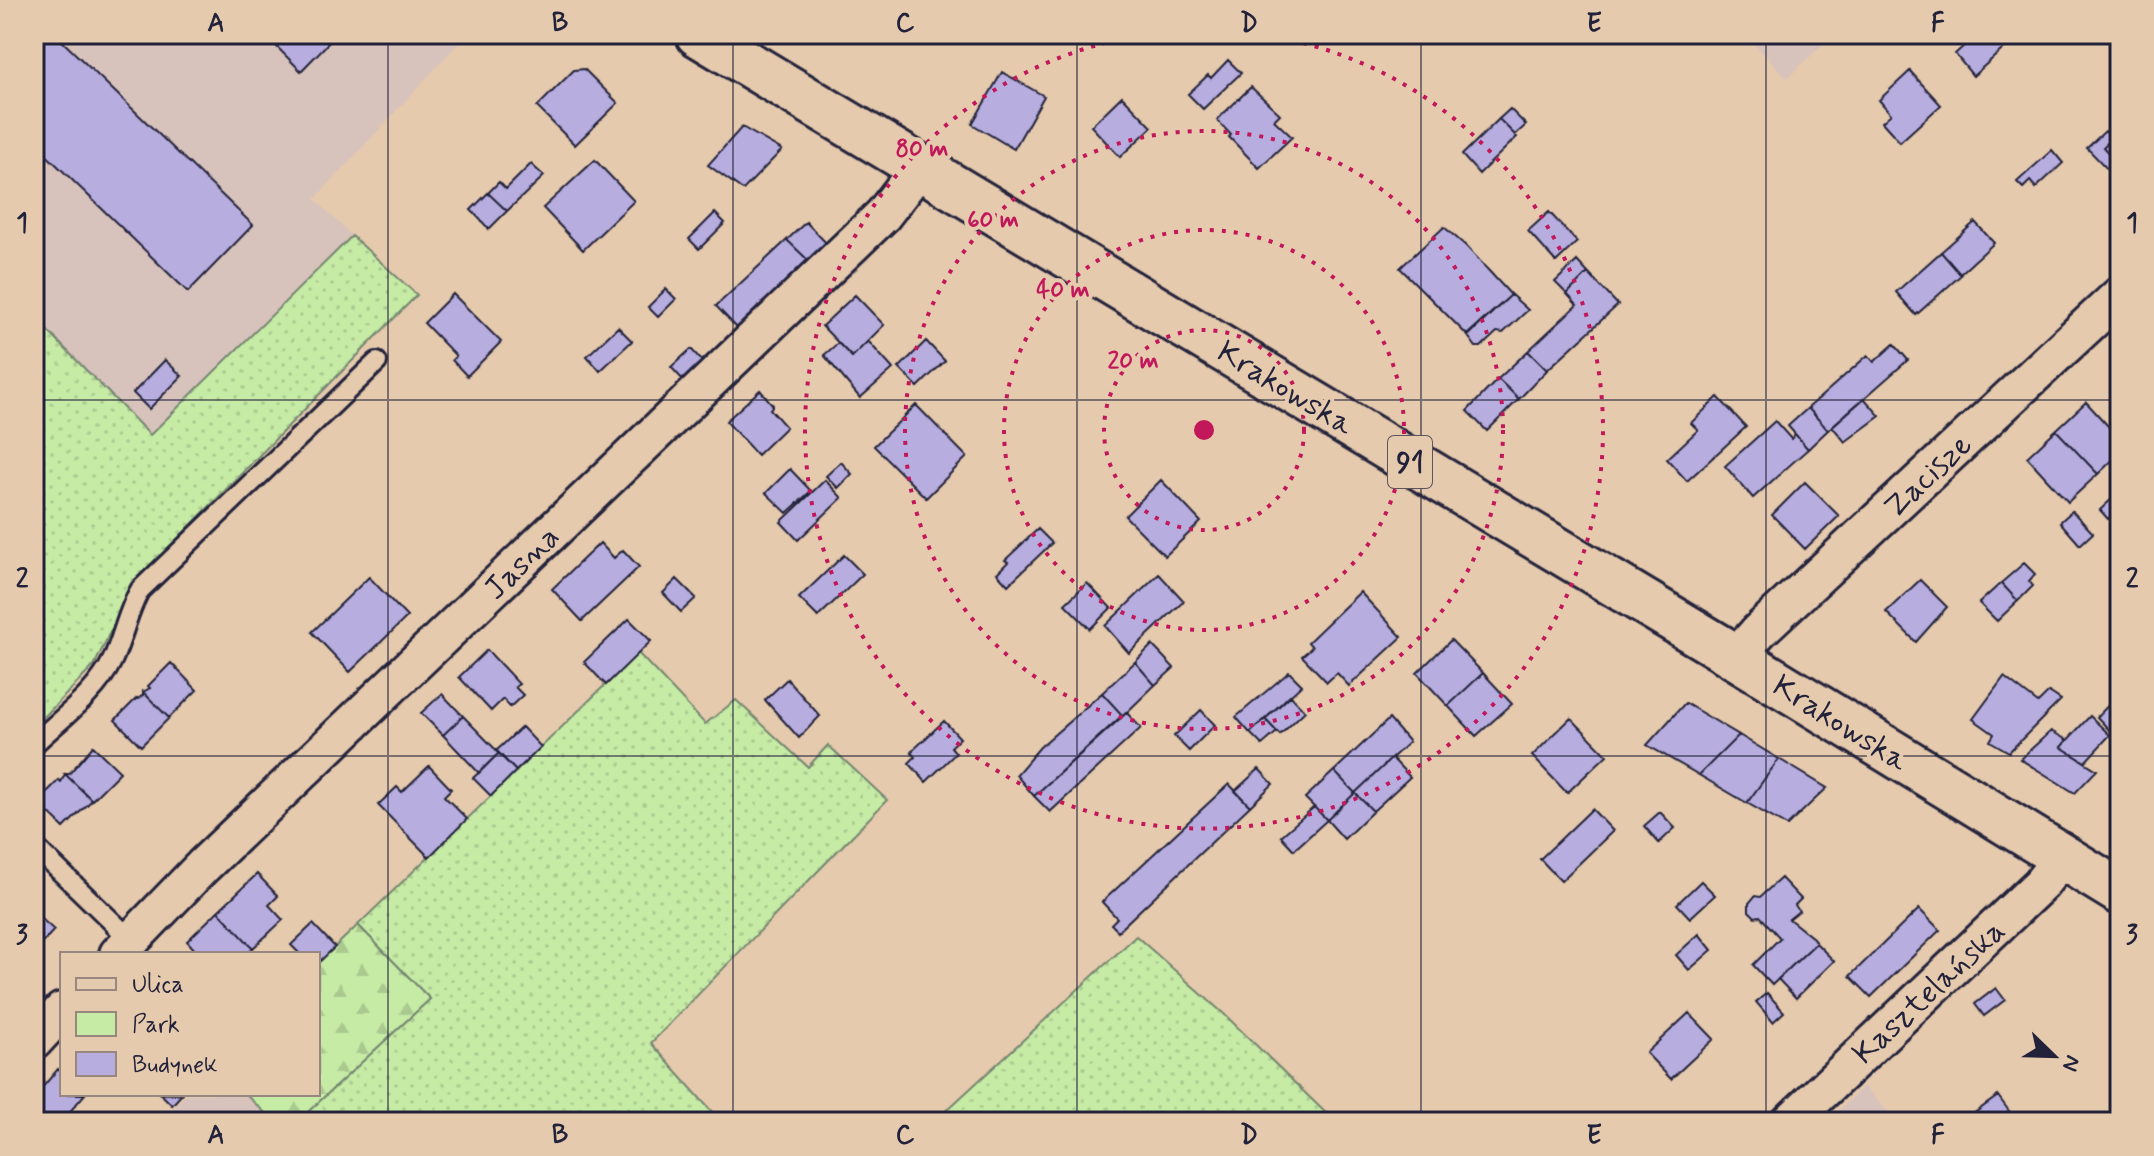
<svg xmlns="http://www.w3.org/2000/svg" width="2154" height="1156" viewBox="0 0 2154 1156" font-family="Mynerve,sans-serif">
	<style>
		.built { fill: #d8c2bc }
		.green { fill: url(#green-dots); stroke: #748670; stroke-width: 2 }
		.forest { fill: url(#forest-firs); stroke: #748670; stroke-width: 2 }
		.building { fill: #b7aedf; stroke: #22223b; stroke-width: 2 }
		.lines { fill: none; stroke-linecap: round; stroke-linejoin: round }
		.service-casing { stroke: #22223b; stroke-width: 24 }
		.minor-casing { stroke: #22223b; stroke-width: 42 }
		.primary-casing { stroke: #22223b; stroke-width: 50 }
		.service { stroke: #e6caad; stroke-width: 18 }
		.minor { stroke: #e6caad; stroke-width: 36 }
		.primary { stroke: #e6caad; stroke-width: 44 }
		.grid { fill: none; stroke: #22223b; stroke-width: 2; stroke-opacity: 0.55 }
		.ring { fill: none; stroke: #c2185b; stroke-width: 4; stroke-dasharray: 4 8 }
		.labels { text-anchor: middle; stroke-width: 8; stroke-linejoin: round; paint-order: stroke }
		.shield { fill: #e6caad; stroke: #5d545d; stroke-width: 2 }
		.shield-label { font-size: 30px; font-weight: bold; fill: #22223b }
		.street-label { font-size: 32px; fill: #22223b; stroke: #e6caad }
		.centre { fill: #c2185b; stroke: #e6caad; stroke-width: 4 }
		.ring-label { font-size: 24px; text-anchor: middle; font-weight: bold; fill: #c2185b; stroke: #e6caad; stroke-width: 8; stroke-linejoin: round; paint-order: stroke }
		.neatline { fill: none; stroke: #22223b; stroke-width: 3 }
		.grid-label { font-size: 26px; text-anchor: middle; font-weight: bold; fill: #22223b }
	</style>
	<defs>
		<pattern id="green-dots" width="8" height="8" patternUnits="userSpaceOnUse" patternTransform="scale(2)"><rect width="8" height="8" fill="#c6eba5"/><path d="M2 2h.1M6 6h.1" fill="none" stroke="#aac98f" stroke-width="1.8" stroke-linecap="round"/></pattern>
		<pattern id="forest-firs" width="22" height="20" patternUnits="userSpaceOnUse" patternTransform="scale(2)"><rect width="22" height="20" fill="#c6eba5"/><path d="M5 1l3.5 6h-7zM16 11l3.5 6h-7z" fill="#aac98f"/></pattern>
	</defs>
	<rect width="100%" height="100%" fill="#e6caad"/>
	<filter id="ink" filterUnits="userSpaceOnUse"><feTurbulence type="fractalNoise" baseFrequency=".0125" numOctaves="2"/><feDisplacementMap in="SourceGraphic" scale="16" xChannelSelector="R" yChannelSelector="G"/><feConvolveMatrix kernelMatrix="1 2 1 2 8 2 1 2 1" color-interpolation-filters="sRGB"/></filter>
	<g filter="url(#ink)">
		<path class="built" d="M34,34H467L315,199L352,236L150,435L34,317Z
			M1745,34H1834L1787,78Z
			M1864,1086L1897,1122H1827Z
			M186,1094H245L275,1122H161Z"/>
		<path class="green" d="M352,236L417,295L133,584L94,666L34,727V317L150,435Z
			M638,653L705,724L736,700L808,767L828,745L887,800L651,1043L721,1122H297L430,999L358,925Z
			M1136,936L1224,1014L1335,1122H934Z"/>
		<path class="forest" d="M358,925L430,999L297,1122H275L245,1094H318V963Z"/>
		<path class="building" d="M34,34H65L60,39L253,225L188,292L34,143Z
			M284,34H337L301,71L274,44Z
			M1017,34H1037L1027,44Z
			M1977,34H2020L1973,76L1955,54Z
			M1228,60L1241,73L1203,109L1188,94L1208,75L1211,78Z
			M584,69L618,103L575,145L537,107L574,70Z
			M1910,71L1941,105L1900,142L1882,122L1891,114L1879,100Z
			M1002,72L1044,96L1014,149L972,124Z
			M1251,87L1280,114L1274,120L1292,137L1259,168L1229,137L1231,135L1217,120Z
			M1122,96L1152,127L1120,157L1091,126Z
			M1510,109L1526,125L1515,135L1499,119Z
			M1499,119L1517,137L1479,174L1462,155Z
			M742,127L782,150L743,190L708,165Z
			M2105,131L2113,138L2103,147L2120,166V171L2114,176L2087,148Z
			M2120,131V166L2103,147Z
			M2052,150L2063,163L2036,188L2030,181L2023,188L2017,182Z
			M595,160L634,201L583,250L543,208Z
			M531,164L544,176L507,211L488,193L499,182L506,189Z
			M488,193L507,211L489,229L471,210Z
			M1549,212L1577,242L1556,262L1528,231Z
			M715,213L725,223L699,249L689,239Z
			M806,222L829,246L811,263L787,240Z
			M1975,222L1994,243L1960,274L1941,252Z
			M1444,227L1466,246L1511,295L1468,336L1400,268Z
			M787,240L811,263L739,330L716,306Z
			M1941,252L1961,275L1916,315L1896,292Z
			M1577,261L1588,273L1567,294L1555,282Z
			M1588,273L1618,305L1547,370L1528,351L1577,305L1567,294Z
			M666,289L676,299L658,317L648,307Z
			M1509,293L1528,310L1503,333L1497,332L1481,347H1476L1467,335L1511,295Z
			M453,294L501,342L467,376L452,360L456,356L424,323Z
			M855,295L884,325L852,357L822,326Z
			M618,327L632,341L600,371L587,356Z
			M868,341L893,369L860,398L824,355L838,343L852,357Z
			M926,341L945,361L918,387L899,368Z
			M1894,344L1908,360L1828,430L1808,408L1868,355L1874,362Z
			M691,349L704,363L685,382L671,367Z
			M1528,351L1547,370L1519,399L1498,379Z
			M165,360L182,376L149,409L133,393Z
			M1498,379L1519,399L1487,431L1467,411Z
			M760,390L773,405L770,409L786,427L757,455L726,421Z
			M1718,397L1746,427L1687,481L1667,459L1698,430L1691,423Z
			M1864,398L1880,416L1845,442L1832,426Z
			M2086,402L2120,439V453L2098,474L2056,430Z
			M916,405L967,457L926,498L874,446Z
			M1808,408L1828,430L1808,449L1788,426Z
			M1775,421L1791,439L1795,434L1808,449L1753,498L1725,466Z
			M2056,430L2098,474L2068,502L2027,457Z
			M841,462L852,474L838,488L826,476Z
			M790,469L811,491L787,513L766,493Z
			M825,480L842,498L798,540L781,522Z
			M1161,480L1201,522L1165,556L1125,516Z
			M1805,482L1839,516L1805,549L1772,515Z
			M2116,495L2120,499V508L2108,519L2100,510Z
			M2072,511L2093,533L2080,545L2060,522Z
			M1038,529L1052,543L1008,585L997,573L1008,562L1005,560Z
			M600,543L614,558L623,550L639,567L582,621L552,589Z
			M844,555L863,574L818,617L799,598Z
			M2024,563L2035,574L2029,581L2033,586L2018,601L2001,583Z
			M1159,574L1184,601L1129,653L1105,626Z
			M369,577L407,617L350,672L312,632Z
			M677,579L696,598L681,612L663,593Z
			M1920,580L1947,607L1916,642L1886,612Z
			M1087,583L1111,608L1090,629L1065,604Z
			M2001,583L2018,601L1997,621L1979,603Z
			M1360,592L1402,637L1349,686L1337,673L1327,682L1302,656L1312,647L1308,642Z
			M629,619L651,641L606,685L584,662Z
			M1451,640L1483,673L1448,706L1417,673Z
			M1152,645L1174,668L1155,685L1135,662Z
			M487,650L519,684L515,687L523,695L510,707L503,699L491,711L459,677Z
			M1135,662L1155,685L1123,716L1102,693Z
			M171,663L197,690L169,718L143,692L150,688L148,686Z
			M1289,672L1302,685L1250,733L1236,717Z
			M1483,673L1512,704L1476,736L1448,706Z
			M2004,677L2038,703L2049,692L2061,700L2009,752L1990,741L1994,734L1973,719Z
			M787,679L820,716L799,738L765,700Z
			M143,692L169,718L141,746L115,720L137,698L138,699L143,695Z
			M1102,693L1123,716L1034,796L1016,775L1040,747Z
			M2120,693V727L2113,734L2097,717Z
			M442,694L463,716L443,735L421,713Z
			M1290,695L1305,711L1280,735L1265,719Z
			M1685,703L1739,735L1699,775L1647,745Z
			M1201,710L1215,725L1189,751L1174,736Z
			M1126,712L1141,728L1050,812L1034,796Z
			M463,716L499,753L479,773L443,735Z
			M2090,716L2110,735L2085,762L2061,747Z
			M1571,718L1607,755L1567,793L1532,756Z
			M1265,719L1277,732L1262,745L1250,733Z
			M1389,719L1409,742L1355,793L1334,771Z
			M944,721L960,738L951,747L956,753L926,782L909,763L915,757L911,752Z
			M522,727L541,747L516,771L496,751Z
			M2051,731L2067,740L2061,747L2097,770L2075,793L2020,759Z
			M1739,735L1779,759L1747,803L1699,775Z
			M93,746L120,772L92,800L65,774H69Z
			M499,753L516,771L491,796L473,778Z
			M1392,758L1410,777L1373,811L1355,793Z
			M1779,759L1827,788L1787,826L1747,803Z
			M429,766L451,789L444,796L467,819L429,857L378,805L397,787L402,792Z
			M1259,769L1273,784L1250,806L1235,791Z
			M1334,771L1355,793L1327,820L1305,798Z
			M65,774L92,800L64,828L37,802L59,780L61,782Z
			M1229,784L1250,806L1118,931L1111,924L1117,918L1102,902Z
			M1355,793L1373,811L1344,839L1327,820Z
			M1314,807L1327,820L1294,850L1281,836Z
			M1592,809L1613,831L1561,881L1540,859Z
			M1660,812L1675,828L1659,843L1644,826Z
			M257,874L278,896L269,905L283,920L253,948L218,911Z
			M1781,878L1801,899L1795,905L1799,911L1789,919L1813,938L1816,943L1772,985L1753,965L1780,938L1760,916L1755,917L1749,911V903L1755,896L1760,897Z
			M1701,881L1715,895L1690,918L1677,904Z
			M1919,909L1940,930L1871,997L1850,976Z
			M218,911L253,948L247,954H196L197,952L187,941Z
			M34,912L54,930L34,952Z
			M313,924L335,947L318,963V954H300L291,945Z
			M1699,934L1712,950L1689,970L1676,955Z
			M1816,943L1834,961L1796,998L1778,979Z
			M1996,988L2005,1000L1984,1016L1975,1004Z
			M1767,993L1784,1012L1773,1022L1756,1002Z
			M1689,1013L1714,1039L1671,1079L1646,1053Z
			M58,1069L62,1073V1094H85L61,1122H50L34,1108V1097Z
			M161,1094H182L172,1105Z
			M1998,1096L2017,1122H1962Z"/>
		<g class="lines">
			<g class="service-casing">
				<path id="service" d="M34,744C60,719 96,694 112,661C123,638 127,612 140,590L377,362
					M34,846L131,940"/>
			</g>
			<g class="minor-casing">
				<path id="minor" d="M1736,657L1759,631L2120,295
					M118,954L203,866L883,215L920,167
					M34,1041L62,1011
					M1790,1122L2041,884L2062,857"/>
			</g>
			<g class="primary-casing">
				<path id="primary" d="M698,34L1736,657L2120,892"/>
			</g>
			<use href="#service" class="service"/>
			<use href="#minor" class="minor"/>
			<use href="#primary" class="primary"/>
		</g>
	</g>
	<path class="grid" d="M388,34V1122M733,34V1122M1077,34V1122M1421,34V1122M1766,34V1122M34,400H2120M34,756H2120"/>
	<g class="ring">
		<circle cx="1204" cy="430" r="100"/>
		<circle cx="1204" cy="430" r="200"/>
		<circle cx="1204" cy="430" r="299"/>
		<path d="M1256 34A399 399 0 1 1 1152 34"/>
	</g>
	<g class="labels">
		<rect class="shield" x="1388" y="436" width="44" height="52" rx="6"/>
		<g class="shield-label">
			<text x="1410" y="472">91</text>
		</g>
		<g class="street-label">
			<text transform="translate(1286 387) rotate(31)" y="11">Krakowska</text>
			<text transform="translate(1927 475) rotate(-43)" y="11">Zacisze</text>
			<text transform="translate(521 562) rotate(-44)" y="11">Jasna</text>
			<text transform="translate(1841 722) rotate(32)" y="11">Krakowska</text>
			<text transform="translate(1928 991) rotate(-43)" y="11">Kasztelańska</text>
		</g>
	</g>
	<circle cx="1204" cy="430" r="12" class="centre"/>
	<g class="ring-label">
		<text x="922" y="156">80 m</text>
		<text x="993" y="227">60 m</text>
		<text x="1063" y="297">40 m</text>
		<text x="1133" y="368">20 m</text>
	</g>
	<rect width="2154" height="1156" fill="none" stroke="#e6caad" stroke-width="88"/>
	<rect x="60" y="952" width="260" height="144" fill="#e6caad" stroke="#98877f" stroke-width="2"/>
	<rect x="76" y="978" width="40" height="12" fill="#e6caad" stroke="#98877f" stroke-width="2"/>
	<text x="132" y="992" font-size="24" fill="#22223b">Ulica</text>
	<rect x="76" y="1012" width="40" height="24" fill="#c6eba5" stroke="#98877f" stroke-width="2"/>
	<text x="132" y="1032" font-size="24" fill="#22223b">Park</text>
	<rect x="76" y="1052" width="40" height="24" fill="#b7aedf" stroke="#98877f" stroke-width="2"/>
	<text x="132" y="1072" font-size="24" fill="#22223b">Budynek</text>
	<g transform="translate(2054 1056) rotate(113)" stroke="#e6caad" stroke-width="6" paint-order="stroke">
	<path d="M0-6L14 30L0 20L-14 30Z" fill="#22223b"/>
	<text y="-12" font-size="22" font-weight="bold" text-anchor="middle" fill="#22223b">N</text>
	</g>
	<rect x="44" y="44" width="2066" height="1068" class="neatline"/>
	<g class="grid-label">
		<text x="216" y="31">A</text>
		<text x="560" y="31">B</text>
		<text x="905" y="31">C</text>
		<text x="1249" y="31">D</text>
		<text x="1594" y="31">E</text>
		<text x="1938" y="31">F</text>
		<text x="22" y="231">1</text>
		<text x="2132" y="231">1</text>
		<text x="22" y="587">2</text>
		<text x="2132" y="587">2</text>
		<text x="22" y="943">3</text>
		<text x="2132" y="943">3</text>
		<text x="216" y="1143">A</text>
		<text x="560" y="1143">B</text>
		<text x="905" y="1143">C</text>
		<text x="1249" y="1143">D</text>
		<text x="1594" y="1143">E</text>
		<text x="1938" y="1143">F</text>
	</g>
</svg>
